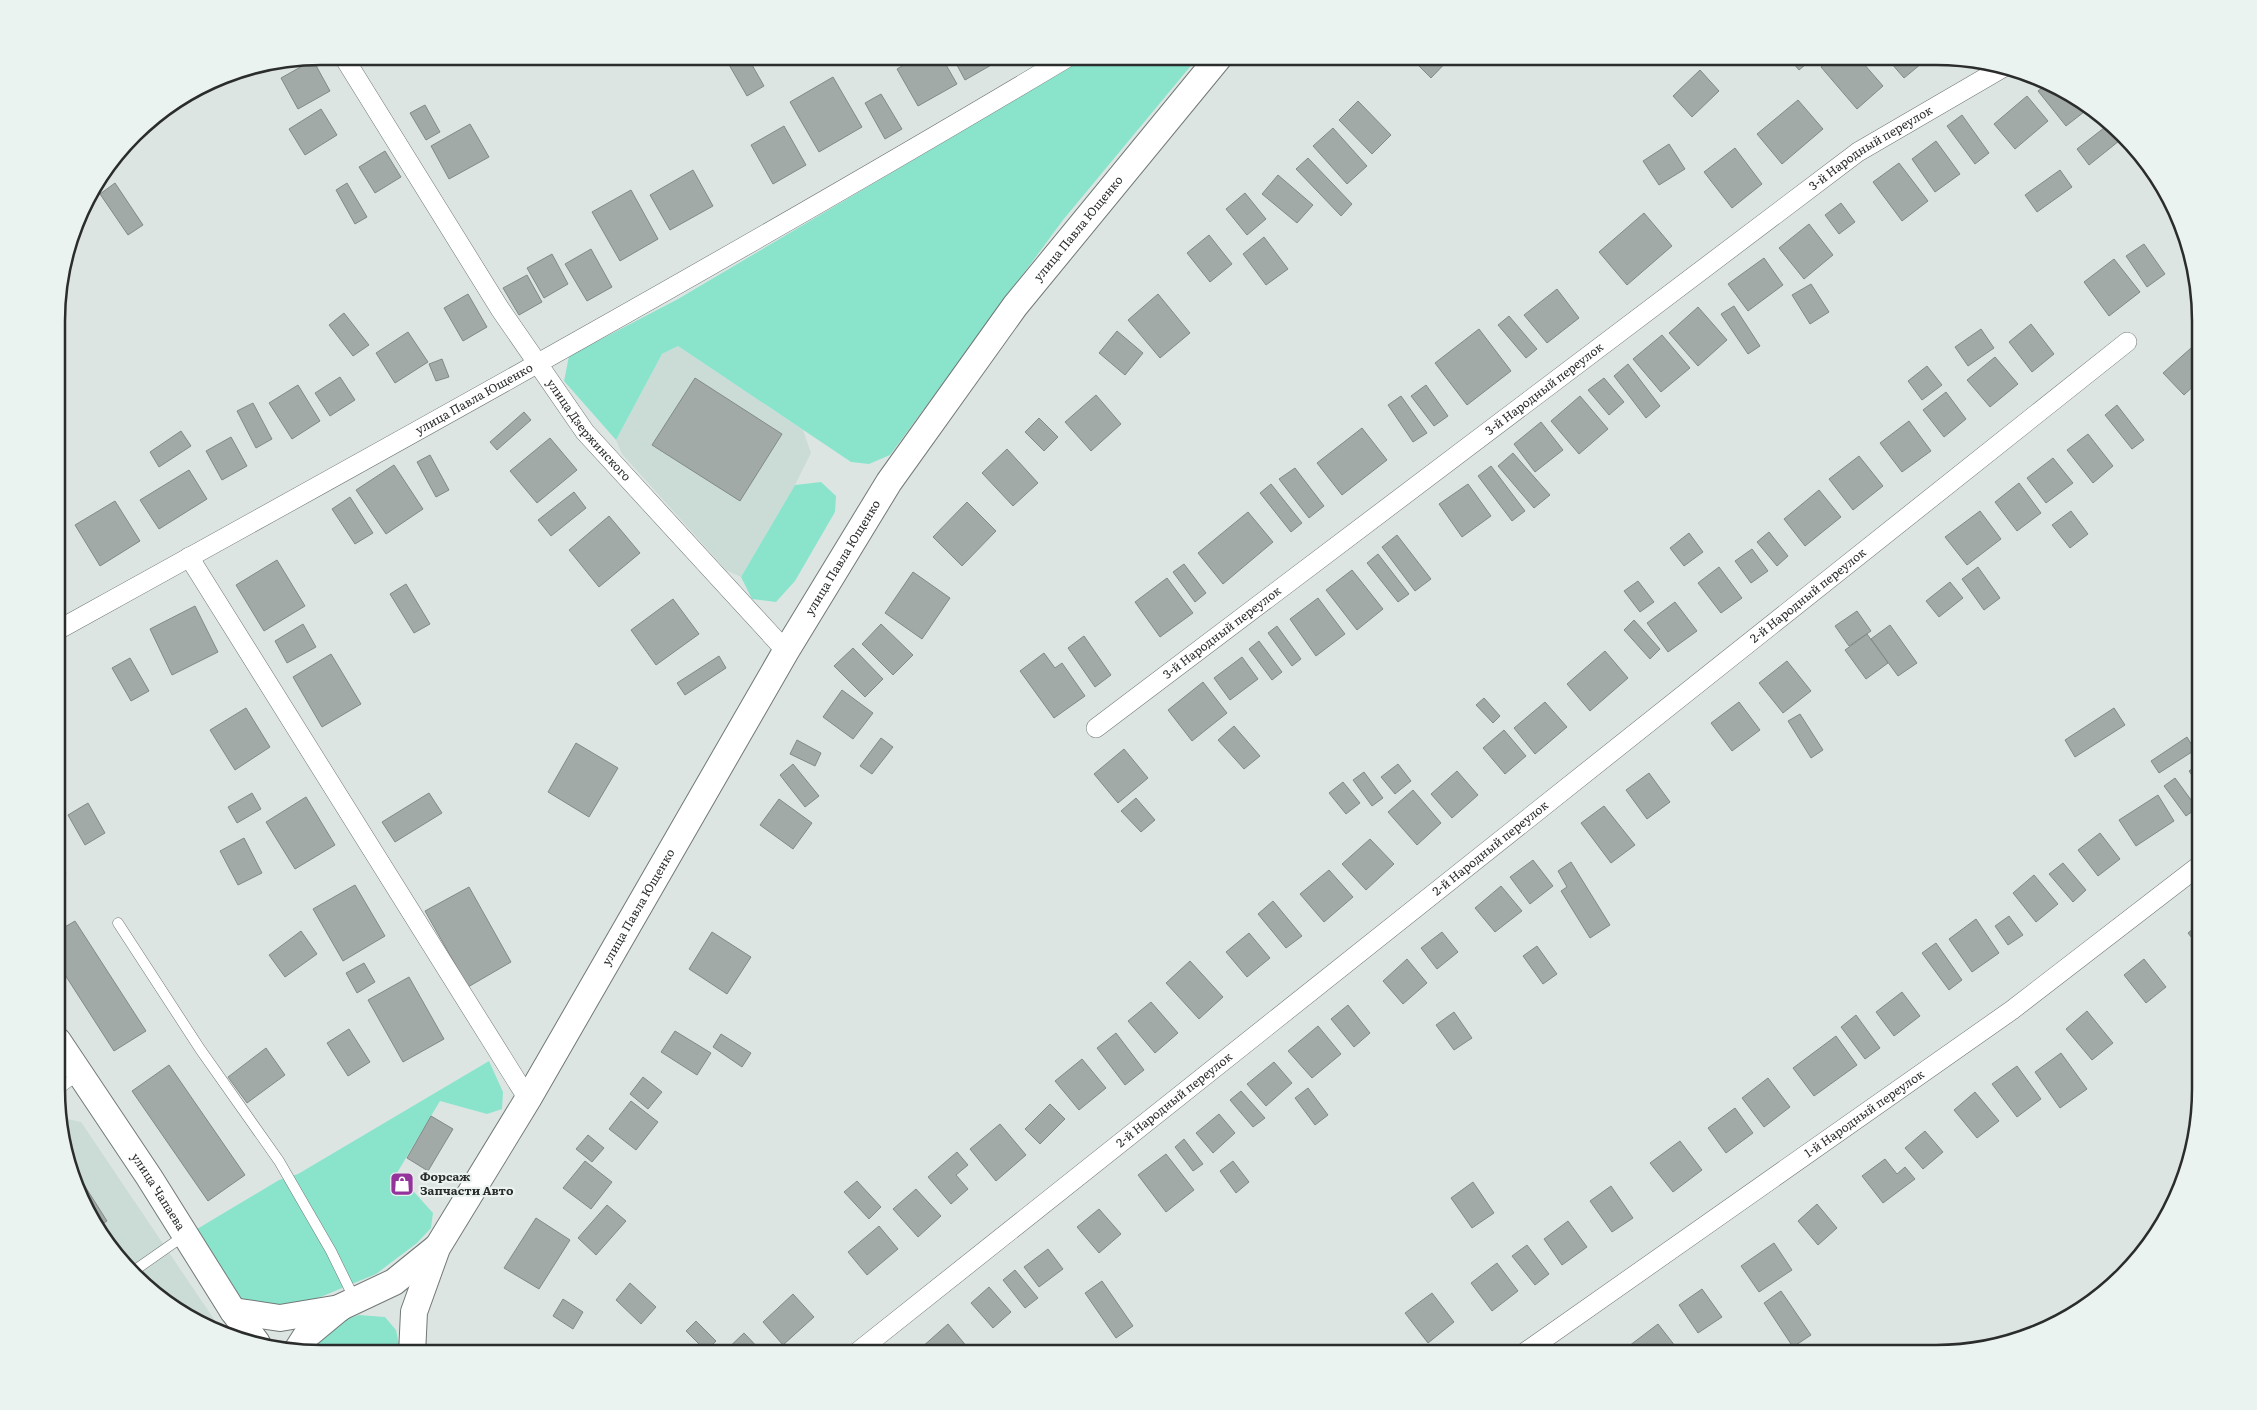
<svg xmlns="http://www.w3.org/2000/svg" width="2257" height="1410" viewBox="0 0 2257 1410" font-family="Literata,serif">
	<style>
		.built { fill: #cbdcd7 }
		.green { fill: #8ae4cc }
		.building { fill: #a1aaa7; stroke: #828a88 }
		.lines { fill: none; stroke-linecap: round; stroke-linejoin: round }
		.lane-casing { stroke: #717977; stroke-width: 11 }
		.street-casing { stroke: #717977; stroke-width: 20 }
		.secondary-casing { stroke: #717977; stroke-width: 28 }
		.lane { stroke: #fff; stroke-width: 10 }
		.street { stroke: #fff; stroke-width: 19 }
		.secondary { stroke: #fff; stroke-width: 26 }
		.labels { text-anchor: middle; stroke-width: 4.5; stroke-linejoin: round; paint-order: stroke }
		.street-label { font-size: 12px; fill: #2a2d2c; stroke: #eaf3f0 }
		.poi-label { font-size: 12px; font-weight: bold; fill: #2a2d2c; stroke: #eaf3f0; text-anchor: start }
		.rim { fill: none; stroke: #2a2d2c; stroke-width: 2.5 }
	</style>
	<rect width="100%" height="100%" fill="#dde5e3"/>
	<path class="built" d="M678,346L803,430L811,453L795,485L741,577L726,570L622,454L616,440L662,354Z
		M58,1117L81,1122L224,1334L174,1309L101,1236L70,1174Z"/>
	<path class="green" d="M1089,56H1199L1063,220L890,455L869,464L851,462L678,346L662,354L616,440L564,381L569,356L678,299Z
		M821,482L836,496L835,512L795,581L776,602L752,599L741,577L795,485Z
		M489,1061L503,1092L502,1109L487,1114L440,1101L397,1173L433,1213L431,1228L417,1243L376,1274L323,1296L288,1308L244,1303L197,1229L279,1180L298,1174Z
		M359,1315L385,1317L396,1330L401,1354H321L310,1352C318,1331 339,1322 359,1315Z"/>
	<path class="building" d="M739,56H747L764,86L747,96L728,63Z
		M912,56H941L957,84L918,106L897,69L914,59Z
		M952,56H998L1000,60L965,80Z
		M1409,56H1452L1431,78Z
		M1787,56H1808L1811,60L1799,70Z
		M1834,56H1857L1883,86L1857,109L1821,67Z
		M1885,56H1925L1927,59L1904,78Z
		M313,60L330,91L298,109L281,78Z
		M1700,70L1719,91L1692,117L1673,96Z
		M833,77L862,127L819,152L790,102Z
		M2048,83L2083,101L2089,108L2066,126L2038,91Z
		M881,94L902,129L885,139L865,103Z
		M2027,96L2048,121L2015,149L1994,124Z
		M1798,100L1823,129L1782,164L1757,134Z
		M1358,101L1391,135L1372,154L1339,120Z
		M425,105L440,132L426,140L410,113Z
		M321,109L337,135L305,155L289,129Z
		M1962,115L1989,153L1975,164L1947,126Z
		M470,124L489,157L449,179L431,146Z
		M2109,124L2124,137L2089,165L2077,149Z
		M784,126L806,165L773,184L751,145Z
		M1333,128L1367,166L1347,184L1313,146Z
		M1936,141L1960,174L1935,192L1912,159Z
		M1669,144L1685,169L1659,185L1643,161Z
		M1735,148L1762,184L1732,208L1704,172Z
		M385,151L401,177L375,193L359,167Z
		M1308,158L1352,204L1341,216L1296,169Z
		M1899,163L1928,201L1902,221L1873,182Z
		M693,170L713,206L670,230L650,195Z
		M2060,170L2072,187L2037,212L2025,195Z
		M1278,175L1313,205L1297,223L1262,194Z
		M115,183L143,225L128,235L100,194Z
		M347,183L367,217L355,224L336,190Z
		M631,190L658,239L620,261L592,212Z
		M1245,193L1266,219L1247,235L1226,209Z
		M1841,203L1855,222L1839,234L1825,215Z
		M1644,213L1672,246L1627,285L1599,252Z
		M1809,224L1833,255L1804,279L1779,248Z
		M1209,235L1232,264L1210,282L1187,253Z
		M1264,237L1288,269L1266,285L1243,254Z
		M2144,244L2165,274L2147,287L2126,256Z
		M591,249L612,287L587,301L565,264Z
		M552,254L568,284L544,298L527,268Z
		M1764,258L1783,285L1748,311L1728,284Z
		M2114,259L2140,292L2109,316L2084,282Z
		M527,275L542,302L519,315L503,288Z
		M1811,284L1829,312L1810,324L1792,295Z
		M1557,289L1579,318L1547,343L1524,315Z
		M468,294L487,327L463,341L444,308Z
		M1158,294L1190,333L1160,358L1128,320Z
		M1734,306L1760,346L1748,354L1721,314Z
		M1698,307L1727,340L1698,366L1669,333Z
		M344,313L369,345L353,356L329,325Z
		M1509,316L1537,349L1526,358L1498,325Z
		M2031,324L2054,354L2032,372L2009,342Z
		M1479,329L1511,371L1467,405L1435,363Z
		M1981,329L1994,348L1968,366L1955,347Z
		M1117,331L1143,353L1125,375L1099,353Z
		M408,332L428,362L395,383L376,353Z
		M1662,335L1690,368L1661,392L1633,359Z
		M2200,340V380L2184,395L2163,373Z
		M1995,357L2018,384L1990,407L1967,380Z
		M442,359L449,377L436,381L429,364Z
		M1628,364L1660,406L1646,418L1614,376Z
		M1927,366L1942,385L1922,400L1908,381Z
		M340,377L355,400L330,416L315,393Z
		M695,378L782,434L740,501L652,445Z
		M1604,378L1624,402L1609,415L1588,390Z
		M298,385L320,421L292,439L269,403Z
		M1426,385L1448,416L1434,426L1411,396Z
		M1946,392L1966,419L1944,437L1923,410Z
		M1096,395L1121,424L1091,451L1065,422Z
		M1401,396L1427,433L1413,442L1388,405Z
		M1580,396L1608,429L1579,454L1551,421Z
		M253,403L272,439L256,448L237,411Z
		M2117,405L2144,440L2132,449L2105,415Z
		M524,412L531,420L497,450L490,442Z
		M1039,418L1058,437L1044,451L1025,432Z
		M1909,421L1931,451L1902,472L1880,443Z
		M1541,422L1563,450L1535,472L1514,444Z
		M1362,428L1387,460L1342,495L1317,463Z
		M181,431L191,446L159,467L150,452Z
		M2088,434L2113,466L2093,483L2067,450Z
		M231,437L247,466L222,480L206,451Z
		M550,438L577,470L537,503L510,471Z
		M1007,449L1038,483L1013,506L982,473Z
		M1513,453L1550,495L1534,508L1498,466Z
		M430,455L449,490L436,497L417,462Z
		M1859,456L1883,486L1853,510L1829,479Z
		M2053,458L2073,483L2046,503L2027,478Z
		M394,465L423,509L386,534L356,490Z
		M1491,466L1525,511L1512,521L1478,476Z
		M1295,468L1324,506L1309,518L1279,479Z
		M189,470L207,499L159,529L140,500Z
		M2019,483L2041,513L2017,531L1995,502Z
		M1271,484L1302,523L1291,532L1260,493Z
		M1468,484L1491,516L1462,537L1439,504Z
		M1819,490L1841,517L1805,546L1784,519Z
		M574,492L586,508L551,536L538,520Z
		M350,497L373,533L355,544L332,509Z
		M115,501L140,541L100,566L75,525Z
		M967,502L996,531L962,566L933,537Z
		M1980,511L2001,539L1967,565L1945,537Z
		M2071,511L2088,534L2070,548L2052,525Z
		M1248,512L1273,542L1223,584L1198,553Z
		M609,516L640,553L599,587L569,550Z
		M1769,532L1788,556L1777,566L1757,542Z
		M1689,533L1703,552L1684,566L1670,548Z
		M1397,535L1431,579L1415,591L1382,547Z
		M1752,549L1768,571L1751,583L1735,561Z
		M1378,554L1409,594L1398,602L1367,563Z
		M277,560L305,606L264,631L236,585Z
		M1184,564L1206,593L1195,602L1173,572Z
		M1719,567L1742,598L1721,613L1698,583Z
		M1978,567L2000,598L1984,610L1962,579Z
		M1352,570L1383,609L1357,630L1326,590Z
		M913,572L950,598L922,639L885,613Z
		M1167,578L1193,613L1160,637L1135,602Z
		M1638,581L1654,602L1640,612L1624,591Z
		M1950,582L1963,598L1939,617L1926,601Z
		M406,584L430,624L414,633L390,594Z
		M1318,598L1345,634L1316,656L1290,619Z
		M673,599L699,634L656,665L631,630Z
		M1675,602L1697,631L1668,652L1647,623Z
		M195,606L218,652L172,675L150,629Z
		M1857,611L1871,631L1849,646L1835,626Z
		M1634,620L1660,649L1650,659L1624,630Z
		M303,624L316,647L287,663L275,641Z
		M881,624L913,655L893,675L862,644Z
		M1890,625L1917,663L1898,676L1871,639Z
		M1277,626L1301,659L1292,666L1268,633Z
		M1867,634L1888,663L1866,679L1845,650Z
		M1084,636L1111,675L1095,687L1068,648Z
		M1259,641L1282,672L1272,680L1249,649Z
		M853,648L883,679L865,697L834,666Z
		M1605,651L1628,678L1590,711L1567,684Z
		M1044,653L1055,668L1062,663L1085,696L1054,718L1020,671Z
		M331,654L361,704L322,727L293,677Z
		M719,656L726,668L685,695L677,683Z
		M1242,657L1258,679L1230,700L1214,678Z
		M130,658L149,691L131,701L112,668Z
		M1787,661L1811,691L1783,713L1759,683Z
		M1203,682L1227,713L1192,741L1168,710Z
		M842,690L873,713L853,739L823,717Z
		M1484,698L1500,716L1493,723L1476,705Z
		M1545,702L1567,727L1535,754L1514,728Z
		M1739,702L1760,730L1732,751L1711,723Z
		M246,708L270,747L235,770L210,730Z
		M2114,708L2125,725L2075,757L2065,740Z
		M1800,714L1823,750L1811,758L1788,721Z
		M1234,726L1260,756L1244,769L1218,740Z
		M1504,730L1526,756L1505,774L1483,748Z
		M2187,737L2195,750L2159,773L2151,761Z
		M881,738L893,747L872,774L860,766Z
		M797,740L821,753L815,766L790,754Z
		M576,743L618,768L589,817L548,792Z
		M1124,749L1148,778L1118,803L1094,774Z
		M2200,763V787L2189,771Z
		M793,764L819,796L805,807L780,775Z
		M1398,764L1411,781L1395,794L1381,777Z
		M1457,771L1478,795L1452,818L1431,794Z
		M1364,772L1383,798L1372,806L1353,780Z
		M1649,773L1670,802L1647,819L1626,790Z
		M2175,778L2197,808L2186,816L2164,786Z
		M1343,782L1360,803L1346,814L1329,793Z
		M1413,790L1441,823L1417,845L1388,812Z
		M252,793L261,809L237,823L228,807Z
		M429,793L442,813L395,842L382,822Z
		M2158,795L2174,821L2136,846L2119,820Z
		M306,797L335,845L295,869L266,822Z
		M1136,798L1155,820L1141,832L1121,811Z
		M779,799L812,823L793,849L760,825Z
		M88,803L105,833L85,845L68,815Z
		M1604,806L1635,845L1611,863L1581,823Z
		M2100,833L2120,859L2098,876L2078,850Z
		M244,838L262,873L238,885L220,851Z
		M1370,839L1394,864L1366,890L1342,864Z
		M1533,860L1553,886L1530,904L1510,877Z
		M58,861L66,874L58,878Z
		M1571,862L1610,925L1590,938L1561,891L1567,887L1558,871Z
		M2063,863L2086,890L2073,902L2049,874Z
		M1329,870L1353,897L1324,922L1300,894Z
		M2034,875L2058,904L2036,922L2013,893Z
		M355,885L385,936L343,961L313,909Z
		M1501,886L1522,911L1495,932L1475,908Z
		M469,887L511,962L468,987L425,911Z
		M1273,901L1302,936L1286,948L1258,914Z
		M2009,916L2023,935L2008,945L1995,926Z
		M1976,919L1999,953L1972,972L1949,939Z
		M75,921L146,1031L114,1051L58,964V931Z
		M2200,923V948L2188,933Z
		M301,931L317,954L285,977L269,955Z
		M712,932L751,957L727,994L689,969Z
		M1442,932L1458,952L1437,969L1421,948Z
		M1249,933L1270,958L1247,977L1226,952Z
		M1936,943L1962,980L1949,990L1922,953Z
		M1537,946L1557,974L1543,984L1523,956Z
		M1407,959L1427,983L1403,1004L1383,981Z
		M2144,959L2166,987L2146,1003L2124,975Z
		M1190,961L1223,997L1199,1019L1166,983Z
		M364,963L375,982L357,993L346,973Z
		M409,977L444,1039L403,1062L368,1000Z
		M1902,992L1920,1016L1894,1036L1876,1012Z
		M1151,1002L1178,1033L1155,1053L1128,1021Z
		M1348,1005L1370,1033L1354,1047L1331,1019Z
		M2087,1011L2113,1043L2092,1060L2066,1029Z
		M1454,1012L1472,1038L1454,1050L1436,1025Z
		M1856,1015L1880,1048L1865,1059L1841,1027Z
		M1318,1026L1341,1054L1312,1078L1288,1051Z
		M349,1029L370,1062L348,1076L327,1043Z
		M675,1031L711,1053L697,1075L661,1052Z
		M1116,1033L1144,1070L1125,1085L1097,1048Z
		M721,1034L751,1053L742,1067L713,1047Z
		M1836,1036L1857,1065L1814,1096L1793,1068Z
		M266,1048L285,1075L247,1103L228,1077Z
		M2061,1053L2087,1089L2060,1108L2035,1072Z
		M1082,1059L1106,1088L1079,1110L1055,1081Z
		M1274,1062L1292,1083L1266,1106L1247,1084Z
		M169,1065L245,1175L208,1201L132,1091Z
		M2017,1066L2041,1099L2017,1117L1992,1084Z
		M643,1077L662,1092L648,1109L630,1094Z
		M1768,1078L1790,1107L1764,1127L1742,1098Z
		M1308,1088L1328,1115L1315,1125L1295,1098Z
		M1241,1091L1265,1118L1253,1127L1230,1100Z
		M1975,1092L1999,1121L1977,1138L1954,1110Z
		M631,1101L658,1122L636,1150L609,1129Z
		M1050,1104L1065,1119L1040,1144L1025,1129Z
		M1735,1108L1753,1133L1726,1153L1708,1128Z
		M1219,1114L1235,1133L1213,1153L1196,1133Z
		M431,1116L453,1129L428,1171L407,1158Z
		M1000,1124L1026,1155L996,1181L970,1149Z
		M1925,1131L1943,1152L1923,1169L1905,1148Z
		M588,1135L604,1148L592,1162L576,1149Z
		M1184,1139L1203,1164L1193,1171L1175,1147Z
		M1680,1141L1702,1170L1673,1192L1650,1163Z
		M957,1152L968,1165L956,1175L968,1189L951,1204L928,1177Z
		M1166,1154L1194,1190L1166,1212L1138,1175Z
		M67,1158L107,1221L97,1227L70,1174Z
		M1885,1159L1897,1174L1905,1167L1915,1179L1883,1203L1862,1176Z
		M585,1161L612,1182L591,1209L563,1188Z
		M1233,1161L1249,1182L1236,1193L1220,1171Z
		M857,1181L881,1207L869,1219L844,1192Z
		M1473,1182L1494,1213L1472,1228L1451,1198Z
		M1611,1186L1633,1218L1612,1232L1590,1201Z
		M916,1189L941,1216L918,1237L893,1209Z
		M1817,1204L1837,1228L1818,1245L1798,1221Z
		M607,1205L626,1221L596,1255L578,1238Z
		M1099,1209L1121,1234L1099,1253L1077,1227Z
		M536,1218L570,1240L539,1289L504,1268Z
		M1568,1221L1587,1247L1562,1265L1544,1239Z
		M879,1226L898,1249L867,1275L848,1252Z
		M1774,1243L1792,1270L1759,1292L1741,1266Z
		M1527,1245L1549,1274L1535,1285L1512,1256Z
		M1048,1249L1063,1269L1039,1287L1024,1267Z
		M1497,1263L1518,1291L1492,1311L1471,1283Z
		M1015,1270L1038,1298L1025,1308L1003,1280Z
		M1102,1281L1133,1326L1116,1338L1085,1293Z
		M630,1283L656,1307L641,1324L616,1300Z
		M989,1287L1011,1312L993,1328L971,1303Z
		M1702,1289L1722,1317L1698,1333L1679,1305Z
		M1781,1291L1811,1335L1793,1347L1764,1303Z
		M1432,1293L1454,1322L1428,1343L1405,1313Z
		M793,1294L814,1317L783,1345L763,1322Z
		M563,1299L583,1312L573,1329L553,1316Z
		M696,1321L716,1341L706,1351L686,1331Z
		M948,1324L973,1354H926L921,1348Z
		M1658,1324L1679,1351L1675,1353H1628L1625,1349Z
		M744,1333L764,1354H722Z
		M1296,1346L1302,1353H1286Z
		M1613,1346L1618,1353H1603Z
		M1370,1347L1375,1353H1362Z"/>
	<g class="lines">
		<g class="lane-casing">
			<path id="lane" d="M118,923L200,1049L279,1161L331,1251L355,1300
				M58,1090L79,1074
				M135,1270L185,1235"/>
		</g>
		<g class="street-casing">
			<g id="street">
				<path id="s1" d="M343,56L500,309L585,432L786,651"/>
				<path d="M189,557L528,1099"/>
				<path id="s2" d="M58,630C398,442 737,255 1070,56"/>
				<path id="s3" d="M1096,728L1858,152L2004,67"/>
				<path id="s4" d="M1524,1353L2012,1010L2200,865"/>
				<path id="s5" d="M855,1354L2127,342"/>
			</g>
		</g>
		<g class="secondary-casing">
			<g id="secondary">
				<path id="s6" d="M58,1041L149,1177L233,1311L257,1343"/>
				<path d="M233,1311L280,1318L340,1308"/>
				<path d="M297,1350L306,1336L341,1307L394,1282L436,1248"/>
				<path id="s7" d="M412,1354L414,1312L437,1248L528,1099L786,651L889,482L1015,306L1220,56"/>
			</g>
		</g>
		<use href="#lane" class="lane"/>
		<use href="#street" class="street"/>
		<use href="#secondary" class="secondary"/>
	</g>
	<defs>
		<g id="shop-square" transform="scale(1.25)"><rect x="-9" y="-9" width="18" height="18" rx="4" fill="#94339b" stroke="#eaf3f0"/><path d="M-5-2.5h2.3a2.7 3.5 0 0 1 5.4 0H5L5.5 6h-11ZM-1.5-2.5h3a1.5 2.3 0 0 0-3 0Z" fill="#fff"/></g>
	</defs>
	<g fill-rule="evenodd">
		<use href="#shop-square" x="402" y="1184"/>
	</g>
	<g class="labels">
		<g class="street-label">
			<text dy="4" stroke="none"><textPath href="#s3" startOffset="968">3-й Народный переулок</textPath></text>
			<text dy="4" stroke="none"><textPath href="#s7" startOffset="1316">улица Павла Ющенко</textPath></text>
			<text dy="4" stroke="none"><textPath href="#s3" startOffset="562">3-й Народный переулок</textPath></text>
			<text dy="4" stroke="none"><textPath href="#s2" startOffset="476">улица Павла Ющенко</textPath></text>
			<text dy="4" stroke="none"><textPath href="#s1" startOffset="448">улица Дзержинского</textPath></text>
			<text dy="4" stroke="none"><textPath href="#s7" startOffset="911">улица Павла Ющенко</textPath></text>
			<text dy="4" stroke="none"><textPath href="#s5" startOffset="1218">2-й Народный переулок</textPath></text>
			<text dy="4" stroke="none"><textPath href="#s3" startOffset="158">3-й Народный переулок</textPath></text>
			<text dy="4" stroke="none"><textPath href="#s5" startOffset="812">2-й Народный переулок</textPath></text>
			<text dy="4" stroke="none"><textPath href="#s7" startOffset="506">улица Павла Ющенко</textPath></text>
			<text dy="4" stroke="none"><textPath href="#s5" startOffset="408">2-й Народный переулок</textPath></text>
			<text dy="4" stroke="none"><textPath href="#s4" startOffset="416">1-й Народный переулок</textPath></text>
			<text dy="4" stroke="none"><textPath href="#s6" startOffset="181">улица Чапаева</textPath></text>
		</g>
		<g class="poi-label">
			<text x="420" y="1181">Форсаж<tspan x="420" dy="14">Запчасти Авто</tspan></text>
		</g>
	</g>
	<path d="M0 0H2257V1410H0ZM321 65H1936A256 256 0 0 1 2192 321V1089A256 256 0 0 1 1936 1345H321A256 256 0 0 1 65 1089V321A256 256 0 0 1 321 65Z" fill="#eaf3f0" fill-rule="evenodd"/>
	<path class="rim" d="M321 65H1936A256 256 0 0 1 2192 321V1089A256 256 0 0 1 1936 1345H321A256 256 0 0 1 65 1089V321A256 256 0 0 1 321 65Z"/>
</svg>
